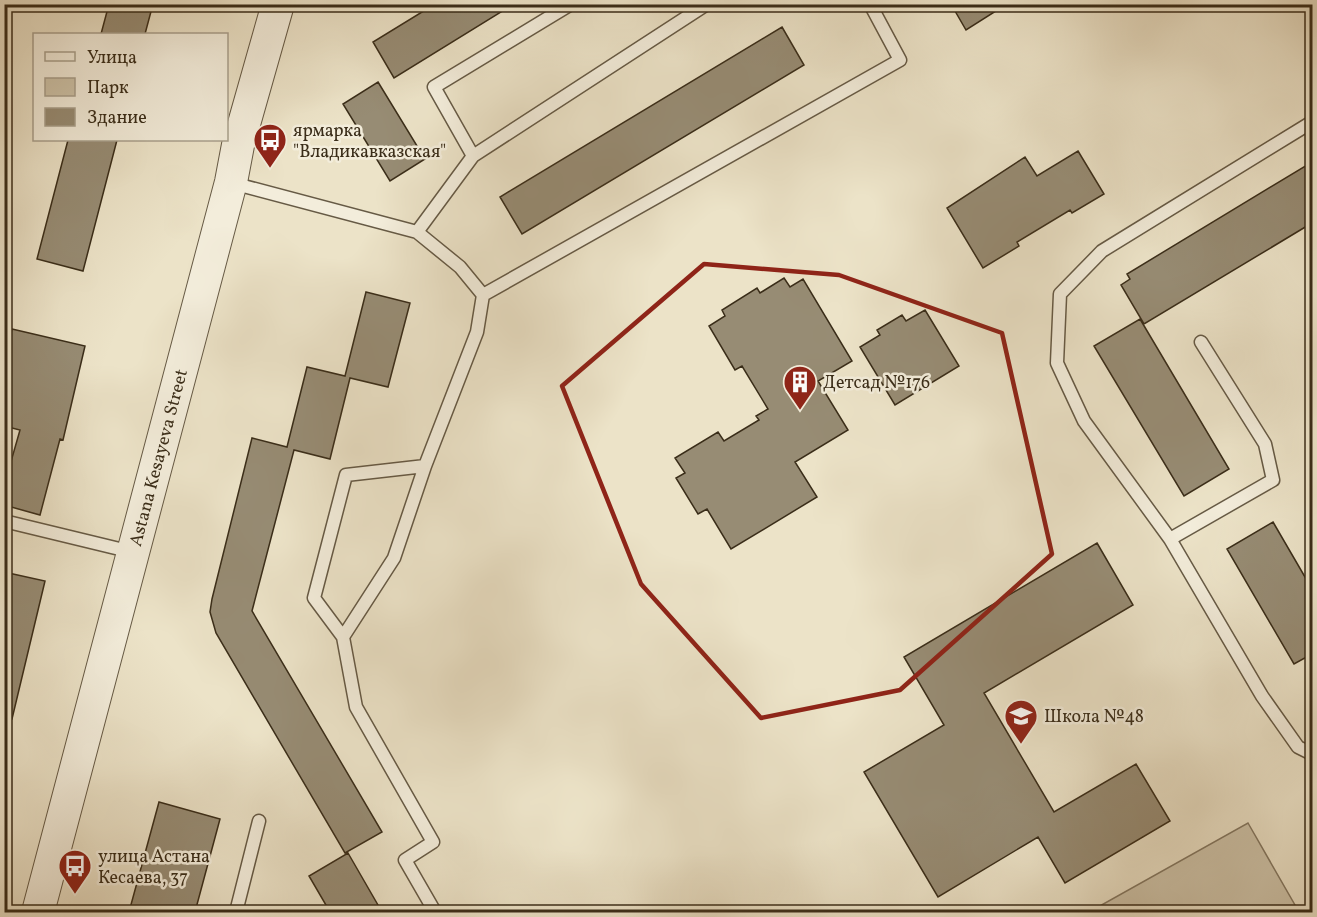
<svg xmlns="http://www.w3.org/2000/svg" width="1317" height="917" viewBox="0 0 1317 917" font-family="Vollkorn,serif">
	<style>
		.green { fill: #cec4aa; stroke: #847862; stroke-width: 1.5 }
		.building { fill: #978c74; stroke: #3a2d19; stroke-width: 1.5 }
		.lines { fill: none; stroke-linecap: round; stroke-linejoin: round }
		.service-casing { stroke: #665a45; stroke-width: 15 }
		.tertiary-casing { stroke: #665a45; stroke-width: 34 }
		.service { stroke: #f3eddb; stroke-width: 12 }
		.tertiary { stroke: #f3eddb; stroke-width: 32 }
		.marked { fill: none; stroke: #8f2418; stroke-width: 4.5; stroke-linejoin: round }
		.labels { text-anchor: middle; stroke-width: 5; stroke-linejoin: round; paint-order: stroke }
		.poi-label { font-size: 18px; fill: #3a2d19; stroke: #f3eddb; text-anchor: start }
		.street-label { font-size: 18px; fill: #3a2d19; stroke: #f3eddb }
	</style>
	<rect width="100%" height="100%" fill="#ece3c8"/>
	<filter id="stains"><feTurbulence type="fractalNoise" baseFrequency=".00333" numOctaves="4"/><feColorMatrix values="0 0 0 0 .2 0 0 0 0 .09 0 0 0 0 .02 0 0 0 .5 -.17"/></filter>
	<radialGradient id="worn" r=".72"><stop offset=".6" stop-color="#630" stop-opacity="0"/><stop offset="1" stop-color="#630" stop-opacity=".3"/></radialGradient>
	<path class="green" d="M1248,823L1299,912H1089Z"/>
	<path class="building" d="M109,4H153L145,34H101Z
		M435,4H514L394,78L373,42Z
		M951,4H1007L966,30Z
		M782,27L804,65L522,234L500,197Z
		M378,82L425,159L390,181L343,104Z
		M68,140H117L83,271L37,259Z
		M1078,151L1104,194L1072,213L1070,210L1017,242L1019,246L983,268L947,208L1025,157L1037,176Z
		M1312,162V223L1144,324L1121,285L1130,279L1127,274Z
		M784,278L790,287L803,279L852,361L818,381L848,430L795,462L817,497L731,549L707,509L698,514L676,478L685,473L675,458L718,432L724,441L759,420L756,416L768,409L742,366L735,370L709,326L725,316L722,310L757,288L760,293Z
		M366,292L410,303L388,387L350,378L330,459L294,450L252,611L382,832L345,853L216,633L210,612L212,599L252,438L287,447L307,367L345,376Z
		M925,310L959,366L895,405L860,347L880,335L877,330L902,315L906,321Z
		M1140,319L1229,469L1184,496L1094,346Z
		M12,329L85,346L63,440L60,439L40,515L4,505V486L20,430L4,426V361Z
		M1273,522L1312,589V654L1294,664L1227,549Z
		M1097,543L1133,605L984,693L1054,812L1136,764L1170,821L1065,883L1038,837L938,897L864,772L944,725L904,657Z
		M4,572L45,581L12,719H4Z
		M159,802L220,819L195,912H129Z
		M348,853L382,912H330L309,876Z"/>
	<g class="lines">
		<g class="service-casing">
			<path id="service" d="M1312,122L1102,251L1060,294L1057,363L1084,421L1170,539L1262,696L1298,747L1312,754
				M473,156L707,4
				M232,183L417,232L460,267L483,295L477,332L425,466L394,558L343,637L356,707L433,842L405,860L435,912
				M417,232L473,156L434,87L571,4
				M483,295L900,60L870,4
				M4,521L132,552
				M1170,539L1273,480L1265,444L1201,342
				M343,637L314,598L346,475L425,466
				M236,912L259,821"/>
		</g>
		<g class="tertiary-casing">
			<g id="tertiary">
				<path id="s1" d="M38,912L231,182L238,145L278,4"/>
			</g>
		</g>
		<use href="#service" class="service"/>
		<use href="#tertiary" class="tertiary"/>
	</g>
	<path class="marked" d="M704,264L839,275L1002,333L1052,554L900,690L761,718L641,584L562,386Z"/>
	<defs>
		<g id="bus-pin" transform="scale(1.725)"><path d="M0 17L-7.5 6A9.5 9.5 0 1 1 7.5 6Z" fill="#8f2418" stroke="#f3eddb"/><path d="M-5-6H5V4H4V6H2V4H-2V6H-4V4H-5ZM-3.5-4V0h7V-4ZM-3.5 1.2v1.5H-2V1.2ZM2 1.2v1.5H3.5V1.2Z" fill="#fff"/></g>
		<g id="building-pin" transform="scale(1.725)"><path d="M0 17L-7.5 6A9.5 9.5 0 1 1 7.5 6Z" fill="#8f2418" stroke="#f3eddb"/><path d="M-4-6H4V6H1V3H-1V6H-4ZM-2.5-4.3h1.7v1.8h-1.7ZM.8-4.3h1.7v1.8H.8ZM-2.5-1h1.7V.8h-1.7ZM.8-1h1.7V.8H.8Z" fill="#fff"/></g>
		<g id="school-pin" transform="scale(1.725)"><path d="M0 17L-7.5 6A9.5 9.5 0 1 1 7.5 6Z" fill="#8f2418" stroke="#f3eddb"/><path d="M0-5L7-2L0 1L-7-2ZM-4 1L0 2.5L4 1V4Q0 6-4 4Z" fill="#fff"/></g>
	</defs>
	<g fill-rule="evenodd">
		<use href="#bus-pin" x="270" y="140"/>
		<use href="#building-pin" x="800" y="382"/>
		<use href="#school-pin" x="1021" y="716"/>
		<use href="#bus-pin" x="75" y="866"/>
	</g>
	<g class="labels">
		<g class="poi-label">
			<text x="293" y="136">ярмарка<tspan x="293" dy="21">"Владикавказская"</tspan></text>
			<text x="823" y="388">Детсад №176</text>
			<text x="1044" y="722">Школа №48</text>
			<text x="98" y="862">улица Астана<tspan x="98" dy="21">Кесаева, 37</tspan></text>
		</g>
		<g class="street-label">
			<text dy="6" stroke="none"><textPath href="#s1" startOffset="470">Astana Kesayeva Street</textPath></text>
		</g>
	</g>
	<rect width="1317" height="917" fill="none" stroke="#ece3c8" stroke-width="24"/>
	<rect x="6" y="6" width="1305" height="905" fill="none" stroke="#3a2d19" stroke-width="3"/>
	<rect x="12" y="12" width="1293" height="893" fill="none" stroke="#3a2d19" stroke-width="1.5"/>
	<rect x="33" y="33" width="195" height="108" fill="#f3eddb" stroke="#a9a08d" stroke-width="1.5"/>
	<rect x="45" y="52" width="30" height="9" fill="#f3eddb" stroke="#a9a08d" stroke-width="1.5"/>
	<text x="87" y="63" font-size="18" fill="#3a2d19">Улица</text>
	<rect x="45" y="78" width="30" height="18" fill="#cec4aa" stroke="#a9a08d" stroke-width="1.5"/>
	<text x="87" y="93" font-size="18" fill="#3a2d19">Парк</text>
	<rect x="45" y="108" width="30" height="18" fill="#978c74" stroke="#a9a08d" stroke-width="1.5"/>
	<text x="87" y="123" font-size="18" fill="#3a2d19">Здание</text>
	<rect width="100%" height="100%" filter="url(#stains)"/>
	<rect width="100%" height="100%" fill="url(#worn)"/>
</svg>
